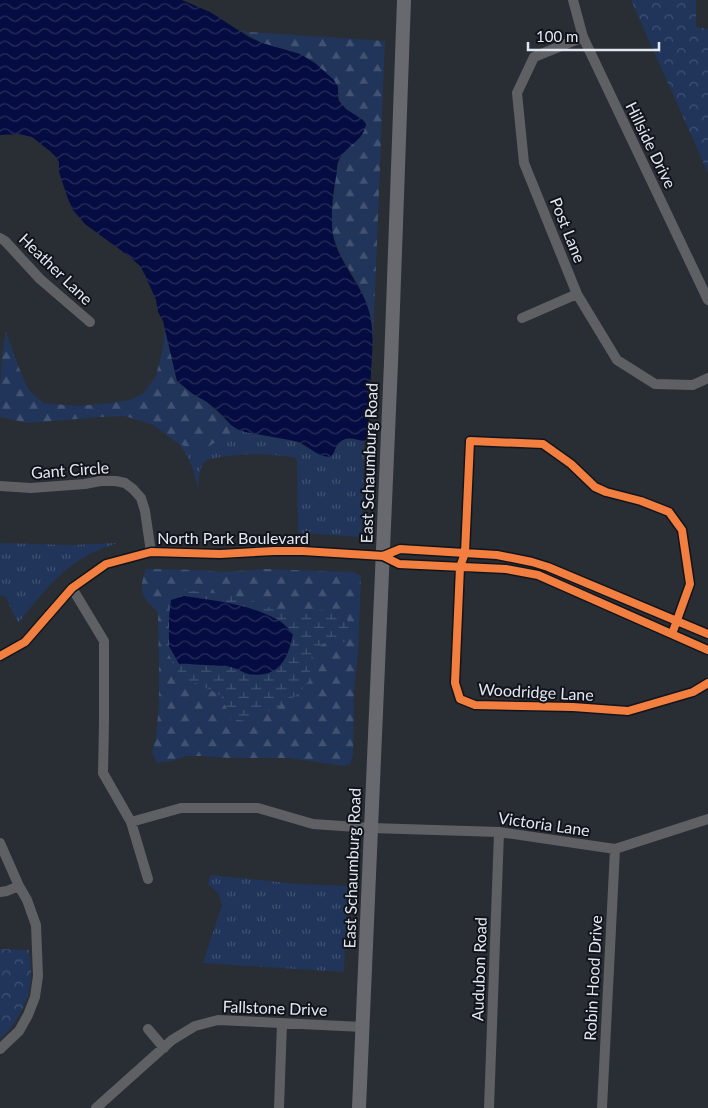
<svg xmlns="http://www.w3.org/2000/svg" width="708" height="1108" viewBox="0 0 708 1108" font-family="Lato,sans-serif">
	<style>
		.grass { fill: url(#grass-tufts) }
		.forest { fill: url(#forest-firs) }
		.wetland { fill: url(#wetland-marsh) }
		.park { fill: url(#park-crowns) }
		.water { fill: url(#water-waves) }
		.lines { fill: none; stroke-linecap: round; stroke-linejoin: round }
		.minor { stroke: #5f6063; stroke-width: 10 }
		.major { stroke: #68696e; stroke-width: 14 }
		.cycleway-casing { stroke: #11141a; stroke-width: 11 }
		.cycleway { stroke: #f27e40; stroke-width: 8 }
		.labels { text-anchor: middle; stroke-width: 4; stroke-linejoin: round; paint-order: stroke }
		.street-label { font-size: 16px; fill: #e3e8f0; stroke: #11141a }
	</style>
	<defs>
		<pattern id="grass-tufts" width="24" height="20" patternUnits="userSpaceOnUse" patternTransform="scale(1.25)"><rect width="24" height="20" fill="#21355a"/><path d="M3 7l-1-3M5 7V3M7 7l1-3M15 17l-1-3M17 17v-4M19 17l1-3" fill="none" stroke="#415272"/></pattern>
		<pattern id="forest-firs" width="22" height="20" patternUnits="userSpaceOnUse" patternTransform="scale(1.25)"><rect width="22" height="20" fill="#21355a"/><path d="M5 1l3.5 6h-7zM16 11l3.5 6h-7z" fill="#415272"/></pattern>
		<pattern id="wetland-marsh" width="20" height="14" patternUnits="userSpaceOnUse" patternTransform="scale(1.25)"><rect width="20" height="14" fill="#21355a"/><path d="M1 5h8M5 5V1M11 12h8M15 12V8" fill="none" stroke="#415272"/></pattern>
		<pattern id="park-crowns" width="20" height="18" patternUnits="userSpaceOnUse" patternTransform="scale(1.25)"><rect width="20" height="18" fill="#21355a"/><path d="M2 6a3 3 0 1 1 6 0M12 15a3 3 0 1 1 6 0" fill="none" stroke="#415272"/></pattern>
		<pattern id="water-waves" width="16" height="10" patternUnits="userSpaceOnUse" patternTransform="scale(1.25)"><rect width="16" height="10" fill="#040c41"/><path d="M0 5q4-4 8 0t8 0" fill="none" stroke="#282f5d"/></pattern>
	</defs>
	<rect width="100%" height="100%" fill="#292d34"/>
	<path class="grass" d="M235,428L245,432L295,441L301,443L307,448L334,453C340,434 348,438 364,441L362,537L298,533L297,458C271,453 241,453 215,458C212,459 209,459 207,460C198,466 199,479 198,489C194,471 191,459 179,444L193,449Z
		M0,543L72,545L117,543C103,548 90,553 78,561C54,577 36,601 18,623L5,596L0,595Z
		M211,875L298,884L347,886L344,972L203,963L222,905L218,893L208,884Z"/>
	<path class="forest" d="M240,30L249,32L385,41L373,341C372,323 370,309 362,293C354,274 340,259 334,238C329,221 333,202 335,185C336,177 336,165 340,159C344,150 354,143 361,137L363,120C347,110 338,108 338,87L315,63L300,54L262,43Z
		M165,329L177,381L193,394L207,402L231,425L237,429L206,448L193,449L179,444L153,425L125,416L101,417L28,423L0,417C0,389 0,359 6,332L19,368L28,389L43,403L78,406L110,403L129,400L143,394L156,376L163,348Z
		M146,569L200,570L223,572L266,569L353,572L361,576L358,650L354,691L353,756L350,764L344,766L289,758H230L201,756H186L172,761L157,763L152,752L156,738L159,704V666L158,612C141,597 138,591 146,569Z"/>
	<path class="wetland" d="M185,590L231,595L259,603L285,614L328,610L347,617L349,631L345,642H326L312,653L309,681L297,695L273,709L246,721L231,719L221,696L203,686L185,679L175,668L166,648V604L171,595Z"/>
	<path class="park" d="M631,0H696V27L708,29V173Z
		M0,949L29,950C30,960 32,971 31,981C28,1003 16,1025 0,1039Z"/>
	<path class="water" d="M0,0H182L210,12L249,37L262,43L300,54L315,63L334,80L338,87V96L339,101L346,109L363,120L366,124C364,141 346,145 339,160C337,163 337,168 337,171C334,188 331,207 332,224C332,256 359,279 368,308C375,329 372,351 371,373C370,393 369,414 368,434L367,439L364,441C354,439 345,435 337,445C335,449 334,453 331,457C316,457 309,445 295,441L245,432L237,429L231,425L220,413L207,402L193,394L177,381L163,321L158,312L156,300L145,275L140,266L130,257L85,224L73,210L68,199L59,172V162L56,157L51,152L32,137L19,134L0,135Z
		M184,596C216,601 250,604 278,620C284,623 288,629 293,633C289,659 278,679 248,674C243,673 239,669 234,668C225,665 215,666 206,665C197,665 189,663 179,664L169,646V617L171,600Z"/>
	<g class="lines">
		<path class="minor" d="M573,0L583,37L708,300
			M583,37L534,57L517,93L524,163L577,294L617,360L655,384L693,385L708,378
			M0,238L5,241L40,279L90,322
			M522,318L577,294
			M0,486L31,488L85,484L100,481H116L125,483L133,489L141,498L145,511L151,552
			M383,556L399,564L506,569L538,575L708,650
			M72,588L104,641V722L103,773L131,822L148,879
			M672,634L690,584L682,530L669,512L641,501L606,492L595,487L571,464L543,444L470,441L465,553L460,567L455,683L460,699L475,705L573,707L628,711L693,692L708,683
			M0,656L25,642L72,588L106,564L151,552L220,554L274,551H303L383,556L400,549L497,555L532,562L548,567L708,634
			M131,822L181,808H258L313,824L371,828L499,832L615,849L708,819
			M0,843L19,886L27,900L36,925L38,976L35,997L28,1015L19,1031L0,1049
			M0,892L7,891L19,886
			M148,1029L164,1048
			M96,1108L172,1040L195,1026L218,1020L363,1027
			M279,1108L282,1023
			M489,1108L499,832
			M602,1108L615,849"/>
		<path class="major" d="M359,1108L391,363L404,0"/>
		<g class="cycleway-casing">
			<path id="cycleway" d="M383,556L399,564L506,569L538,575L708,650
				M672,634L690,584L682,530L669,512L641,501L606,492L595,487L571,464L543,444L470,441L465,553L460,567L455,683L460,699L475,705L573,707L628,711L693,692L708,683
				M0,656L25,642L72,588L106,564L151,552L220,554L274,551H303L383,556L400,549L497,555L532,562L548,567L708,634"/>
		</g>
		<use href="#cycleway" class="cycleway"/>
	</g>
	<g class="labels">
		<g class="street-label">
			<text transform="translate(651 145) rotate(64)" y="6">Hillside Drive</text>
			<text transform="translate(568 230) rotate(68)" y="6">Post Lane</text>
			<text transform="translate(56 269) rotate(44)" y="6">Heather Lane</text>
			<text transform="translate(369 463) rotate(-88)" y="6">East Schaumburg Road</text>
			<text transform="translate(70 470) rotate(-4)" y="6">Gant Circle</text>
			<text x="233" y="544">North Park Boulevard</text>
			<text transform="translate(536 692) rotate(3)" y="6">Woodridge Lane</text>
			<text transform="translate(544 824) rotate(8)" y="6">Victoria Lane</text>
			<text transform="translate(352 868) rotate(-88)" y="6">East Schaumburg Road</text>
			<text transform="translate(479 969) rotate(-88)" y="6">Audubon Road</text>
			<text transform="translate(593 978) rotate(-87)" y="6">Robin Hood Drive</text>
			<text transform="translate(275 1008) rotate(2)" y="6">Fallstone Drive</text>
		</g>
	</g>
	<path d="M528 42v8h131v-8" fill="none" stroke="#e3e8f0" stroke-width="2.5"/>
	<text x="536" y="42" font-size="15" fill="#e3e8f0" stroke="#11141a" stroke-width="4" paint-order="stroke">100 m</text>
</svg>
